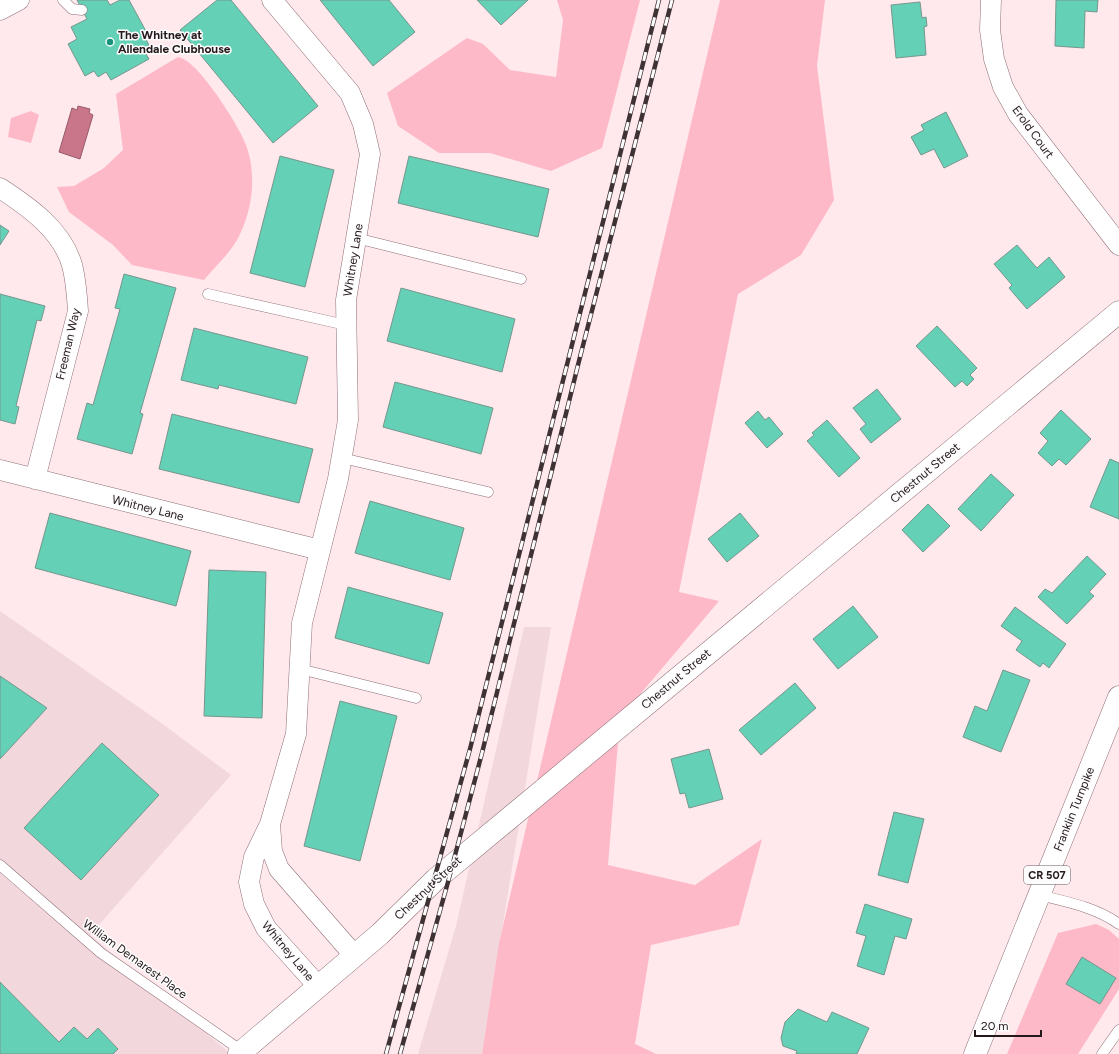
<svg xmlns="http://www.w3.org/2000/svg" width="1119" height="1054" viewBox="0 0 1119 1054" font-family="Figtree,sans-serif">
	<style>
		.built { fill: #f2d8dd }
		.green { fill: #feb9c8 }
		.water { fill: #ca768a; stroke: #985a69 }
		.building { fill: #64d0b6; stroke: #75968d }
		.lines { fill: none; stroke-linecap: round; stroke-linejoin: round }
		.lane-casing { stroke: #8e6f76; stroke-width: 11 }
		.street-casing { stroke: #8e6f76; stroke-width: 21 }
		.secondary-casing { stroke: #8e6f76; stroke-width: 23 }
		.primary-casing { stroke: #8e6f76; stroke-width: 23 }
		.lane { stroke: #fff; stroke-width: 10 }
		.street { stroke: #fff; stroke-width: 20 }
		.secondary { stroke: #fff; stroke-width: 22 }
		.primary { stroke: #fff; stroke-width: 22 }
		.rail-casing { stroke: #3f3235; stroke-width: 4.5 }
		.rail { stroke: #fcfcfc; stroke-width: 3; stroke-dasharray: 9; stroke-linecap: butt }
		.poi-dot { fill: #15947c; stroke: #fcfcfc; stroke-width: 1.5 }
		.labels { text-anchor: middle; stroke-width: 3; stroke-linejoin: round; paint-order: stroke }
		.shield { fill: #fcfcfc; stroke: #655c5e; stroke-width: 1 }
		.shield-label { font-size: 11px; font-weight: bold; fill: #24181b }
		.poi-label { font-size: 12px; font-weight: bold; fill: #24181b; stroke: #fcfcfc; text-anchor: start }
		.street-label { font-size: 12px; fill: #24181b; stroke: #fcfcfc }
	</style>
	<rect width="100%" height="100%" fill="#ffe9ed"/>
	<path class="built" d="M0,611L160,722L231,775L90,935L231,1054H0Z
		M524,627H551L482,1054H418L456,926Z"/>
	<path class="green" d="M557,0H640L602,148L551,171L490,153H439L398,126L387,93L467,38L483,44L510,70L556,77L563,20Z
		M720,0H825L817,66L834,200L801,255L738,294L679,592L719,601L620,718L608,865L695,885L762,839L739,925L651,945L635,1044L656,1054H482L499,943Z
		M178,57C192,60 208,83 217,95C225,107 243,134 247,148C257,177 252,213 237,240C229,254 215,267 204,280L132,265L113,245L69,212L57,187L74,186L104,168L123,150L116,94Z
		M31,111L39,115L31,143L8,137L11,118Z
		M1096,924L1109,930L1119,939V989L1078,1054H1007L1058,933Z"/>
	<path class="water" d="M78,106L90,109L89,113L93,115L80,159L59,152L72,108L77,110Z"/>
	<path class="building" d="M77,0H107L110,5L120,0H129L147,33L143,34L149,45L143,49L149,59L111,80L106,72L98,77L94,71L85,76L68,44L77,39L71,27L87,19Z
		M217,0H231L318,106L273,143L180,30Z
		M320,0H389L415,32L373,66Z
		M477,0H528L501,25Z
		M1056,0H1098L1097,12L1085,11L1084,48L1055,46Z
		M920,2L922,18L926,17L927,26L924,27L926,55L896,58L891,5Z
		M946,112L968,156L944,168L934,149L921,155L911,137L924,130L921,125Z
		M280,156L334,170L305,287L250,273Z
		M409,156L549,189L538,237L398,203Z
		M0,225L9,231L0,245Z
		M1017,245L1037,268L1049,257L1065,277L1027,309L1009,288L1012,285L994,264Z
		M124,274L176,288L140,413L143,414L132,454L77,439L87,403L93,405L120,309L115,308Z
		M401,288L515,319L502,372L387,341Z
		M0,294L45,306L41,321L37,320L16,406L19,407L15,424L0,420Z
		M937,326L977,368L970,375L974,379L967,386L962,381L955,387L916,346Z
		M194,328L308,357L296,404L219,385L218,389L181,380Z
		M395,382L493,408L481,454L383,427Z
		M877,389L901,419L871,443L860,429L866,424L853,408Z
		M1061,410L1091,439L1066,465L1059,459L1052,466L1038,453L1048,441L1040,433Z
		M758,411L765,420L769,417L783,434L767,448L745,423Z
		M172,414L313,449L299,503L159,469Z
		M827,420L860,458L839,477L807,441L814,435L812,433Z
		M1110,459L1119,463V519L1090,507Z
		M991,474L1014,495L981,531L958,509Z
		M370,501L464,528L450,580L355,553Z
		M928,504L950,526L923,552L902,530Z
		M50,513L191,551L176,606L35,568Z
		M740,513L759,536L727,562L708,539Z
		M1087,556L1106,574L1089,592L1094,596L1067,624L1038,597L1045,589L1052,593Z
		M209,570L266,572L262,718L204,716Z
		M348,587L443,613L429,664L335,638Z
		M853,606L878,637L838,669L813,639Z
		M1015,607L1066,644L1049,668L1043,663L1040,667L1016,650L1022,641L1001,626Z
		M1003,670L1030,680L1001,752L963,737L975,706L987,711Z
		M0,676L47,708L0,759Z
		M795,683L816,708L761,755L739,730Z
		M340,701L397,716L360,861L304,846Z
		M102,743L159,795L81,880L24,828Z
		M709,749L723,799L689,808L685,793L680,794L671,759Z
		M894,812L924,819L908,883L878,875Z
		M865,904L912,919L906,939L895,936L884,975L857,966L866,936L856,933Z
		M1082,957L1116,978L1100,1004L1066,984Z
		M0,982L59,1042L74,1027L87,1039L98,1028L118,1049L113,1054H0Z
		M798,1009L827,1022L832,1012L869,1028L857,1054H796L797,1051L783,1046L781,1038L785,1022Z"/>
	<g class="lines">
		<g class="lane-casing">
			<path id="lane" d="M63,0L72,9L82,10
				M356,238L521,279
				M208,294L346,325
				M342,458L488,492
				M300,669L416,698
				M0,865L101,953L242,1051
				M1039,895C1067,902 1095,907 1119,924
				M1102,1054L1119,1030"/>
		</g>
		<g class="street-casing">
			<path id="street" d="M272,0L350,93L363,124L370,154L346,300L348,420L338,479L302,623L296,734L270,824L254,857L249,882L254,904L266,928L318,986
				M991,0L990,30L994,59L1003,87L1018,114L1119,245
				M0,10L19,0
				M0,188C29,207 62,230 72,265C76,280 77,296 78,311L35,479
				M0,470L320,550
				M270,824L272,851L279,869L354,955"/>
		</g>
		<g class="secondary-casing">
			<path id="secondary" d="M239,1054L380,934L436,879L1119,312"/>
		</g>
		<g class="primary-casing">
			<path id="primary" d="M975,1054L1119,697"/>
		</g>
		<use href="#lane" class="lane"/>
		<use href="#street" class="street"/>
		<use href="#secondary" class="secondary"/>
		<use href="#primary" class="primary"/>
		<g class="rail-casing">
			<path id="rail" d="M386,1054L470,749L659,0
				M400,1054L448,882L482,753L579,361L672,0"/>
		</g>
		<use href="#rail" class="rail"/>
	</g>
	<circle class="poi-dot" cx="110" cy="42" r="4"/>
	<g class="labels">
		<rect class="shield" x="1024" y="866" width="46" height="18" rx="3"/>
		<g class="shield-label">
			<text x="1047" y="879">CR 507</text>
		</g>
		<g class="poi-label">
			<text x="118" y="39">The Whitney at<tspan x="118" dy="14">Allendale Clubhouse</tspan></text>
		</g>
		<g class="street-label">
			<text transform="translate(1033 132) rotate(54)" y="4">Erold Court</text>
			<text transform="translate(353 260) rotate(-81)" y="4">Whitney Lane</text>
			<text transform="translate(68 344) rotate(-77)" y="4">Freeman Way</text>
			<text transform="translate(925 473) rotate(-40)" y="4">Chestnut Street</text>
			<text transform="translate(148 508) rotate(14)" y="4">Whitney Lane</text>
			<text transform="translate(676 679) rotate(-40)" y="4">Chestnut Street</text>
			<text transform="translate(1074 809) rotate(-68)" y="4">Franklin Turnpike</text>
			<text transform="translate(428 888) rotate(-43)" y="4">Chestnut Street</text>
			<text transform="translate(288 951) rotate(50)" y="4">Whitney Lane</text>
			<text transform="translate(135 959) rotate(36)" y="4">William Demarest Place</text>
		</g>
	</g>
	<path d="M975 1030v6h66v-6" fill="none" stroke="#24181b" stroke-width="2"/>
	<text x="981" y="1030" font-size="12" fill="#24181b" stroke="#fcfcfc" stroke-width="3" paint-order="stroke">20 m</text>
</svg>
